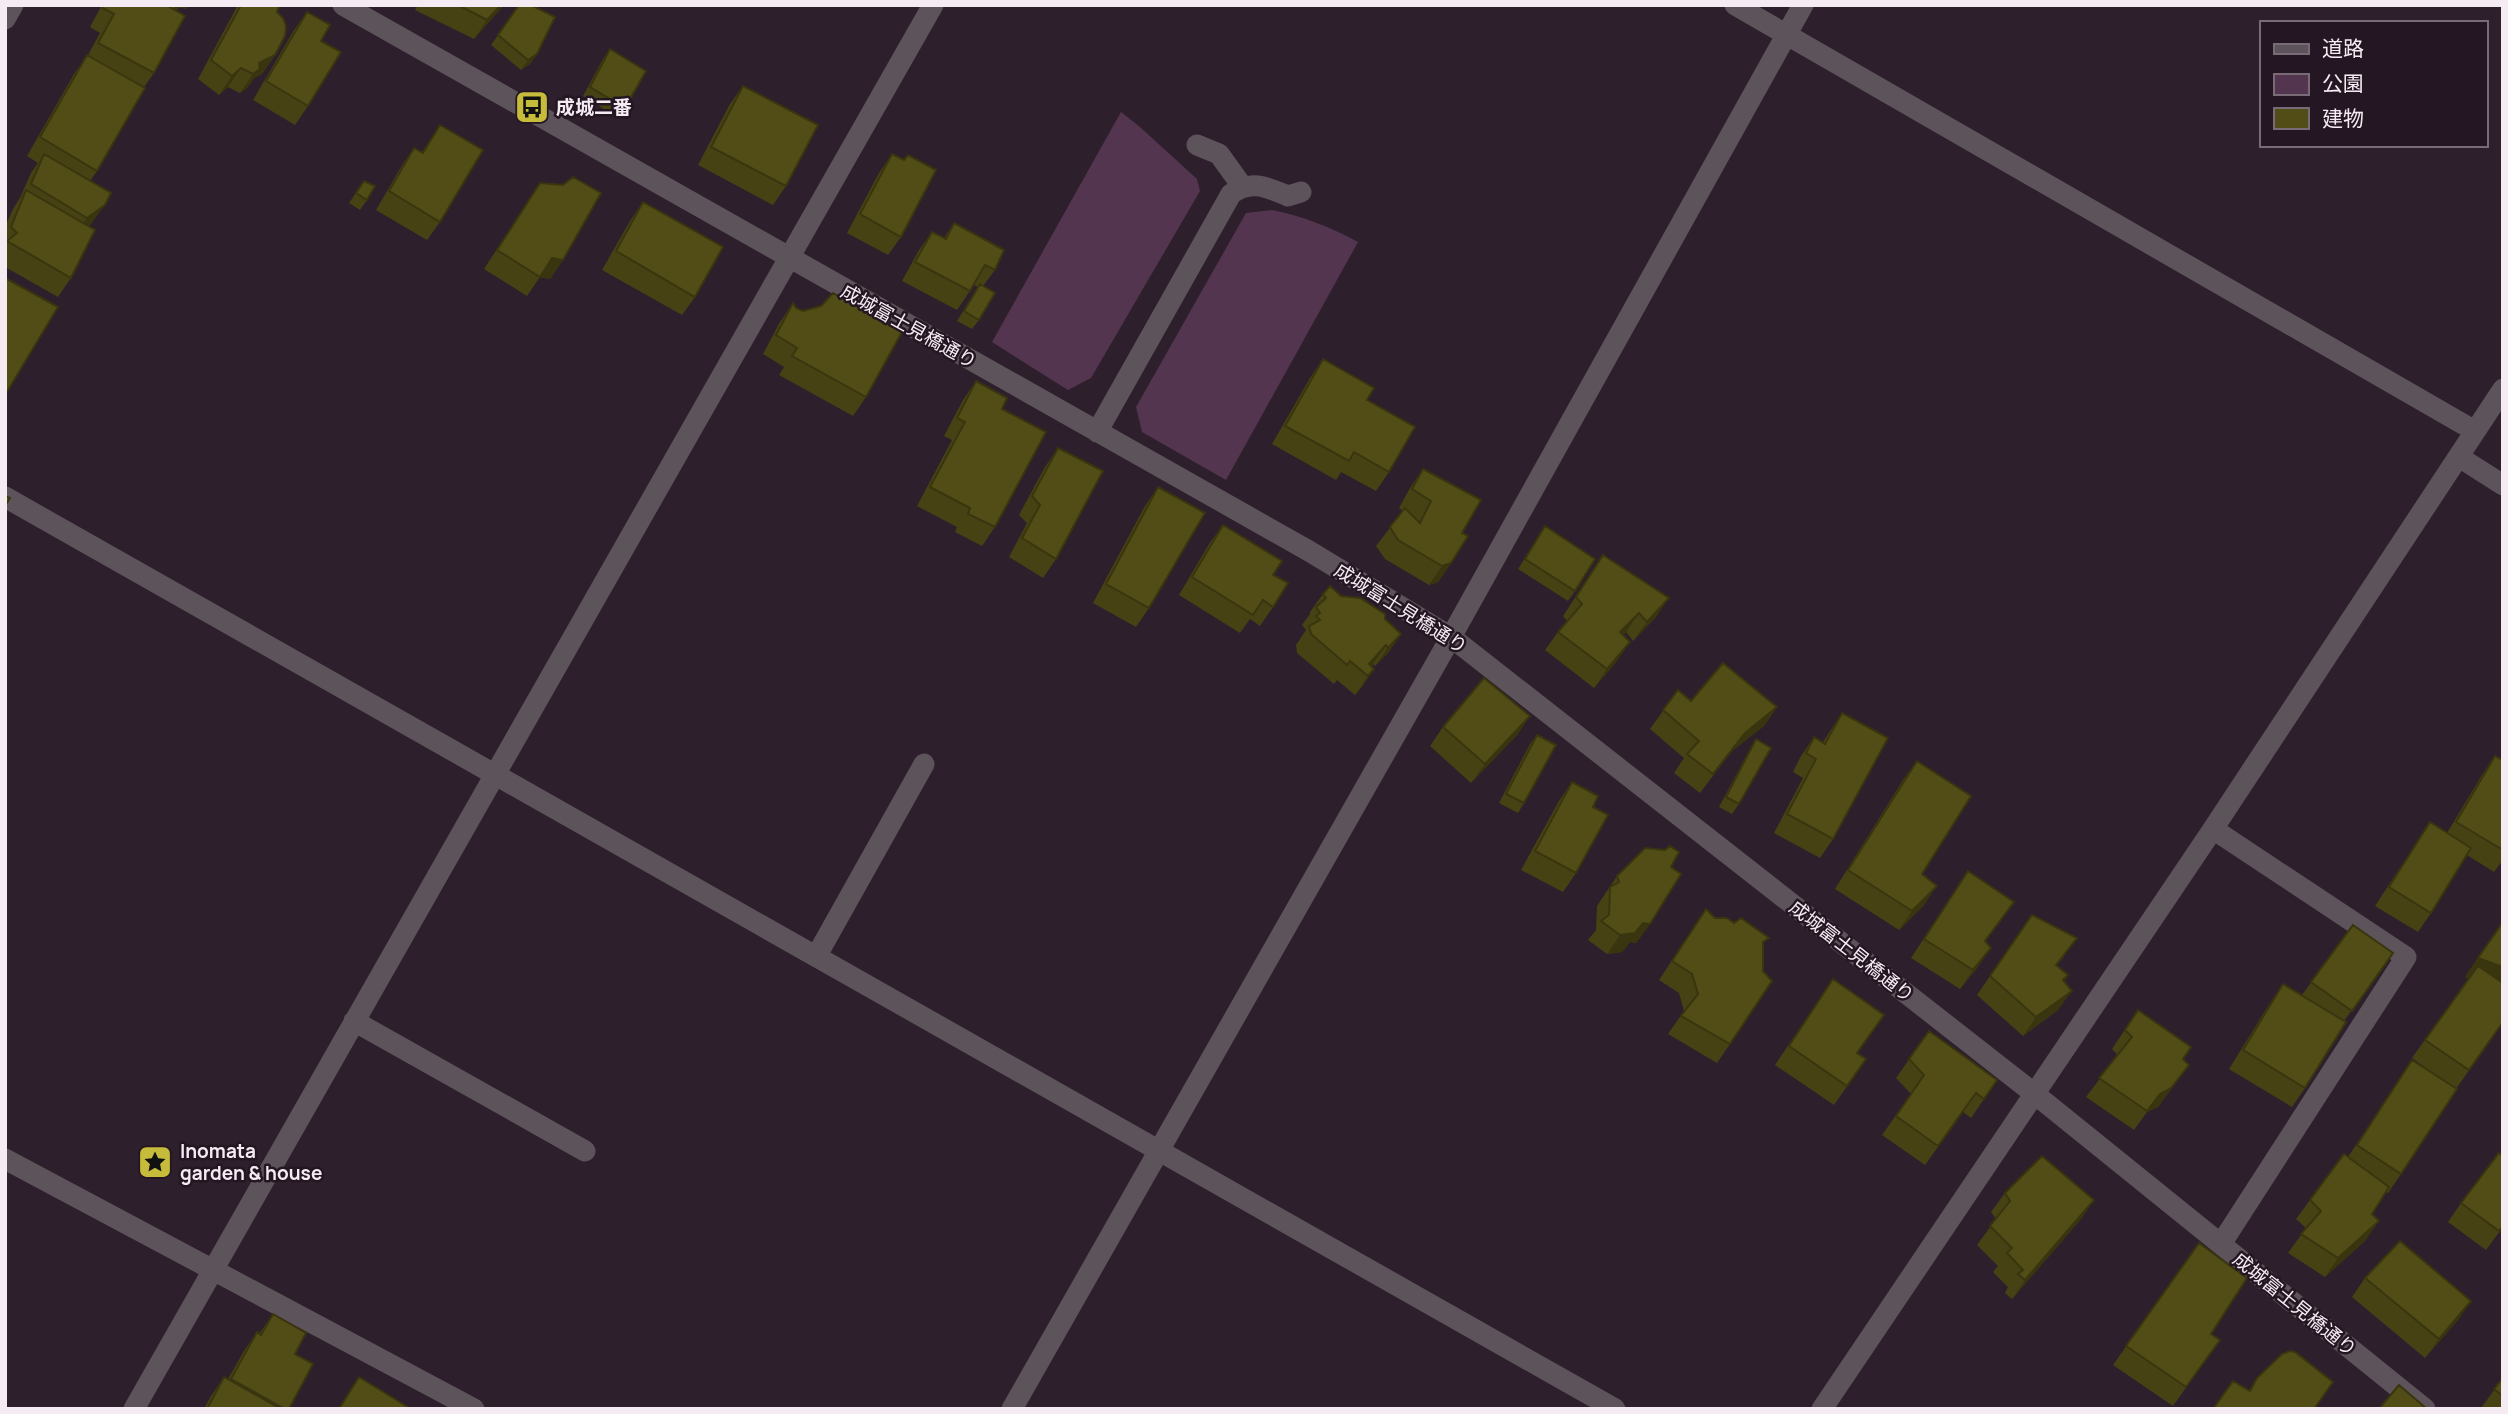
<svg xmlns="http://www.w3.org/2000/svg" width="2508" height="1414" viewBox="0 0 2508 1414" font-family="Manrope,'Noto Sans JP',sans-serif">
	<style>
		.green { fill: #53354f }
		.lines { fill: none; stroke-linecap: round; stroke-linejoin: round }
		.minor { stroke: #5c545a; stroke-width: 21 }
		.wall { fill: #474213 }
		.shaded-wall { fill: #39360f }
		.building { fill: #524d16; stroke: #39360f; stroke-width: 2 }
		.labels { text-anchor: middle; stroke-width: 5; stroke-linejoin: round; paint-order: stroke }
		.poi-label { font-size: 19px; font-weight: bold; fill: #f5ebf3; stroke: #241622; text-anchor: start }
		.street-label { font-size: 19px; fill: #f5ebf3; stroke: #241622 }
	</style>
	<rect width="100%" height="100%" fill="#2e1f2c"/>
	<path class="green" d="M1121,112L1140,127L1197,179L1200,191L1091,378L1068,390L992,342Z
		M1272,210C1303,216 1330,227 1358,242L1226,480L1142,432L1136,407L1246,213Z"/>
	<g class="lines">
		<path class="minor" d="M343,5L1309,551L1451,637L2036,1095L2425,1409
			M1735,5L2475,431
			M5,19L13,5
			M1197,145L1219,154L1242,186
			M1097,432L1231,194C1250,179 1267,187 1288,196L1301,192
			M2459,457L2503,485
			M5,497L1615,1409
			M2213,829L2406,957L2221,1244
			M817,955L924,764
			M354,1021L585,1151
			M5,1159L474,1409
			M134,1409L933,5
			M1012,1409L1451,637L1803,5
			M1822,1409L2213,829L2503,389"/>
	</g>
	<path class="wall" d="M102,5H189L186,9L180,7L176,11L154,73L144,87L97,171L90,181L91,224L88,226L71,278L58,297L5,267V227L13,209L20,198L31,173L38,163L27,156L74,74L88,55L100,33L90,27Z
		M238,5H280L277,12L275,55L262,74L254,78L247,88L240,93L228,87L219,95L198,79Z
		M418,5H504L474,39L415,10Z
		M519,5L537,54L530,64L521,70L491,45Z
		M307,12L321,41L308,106L295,125L253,100L294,30Z
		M610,49L625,108L618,118L583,96L603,59Z
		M743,86L786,186L773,205L698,165L730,104Z
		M440,125V222L427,240L376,210L401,167L414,148L422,152Z
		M892,154L901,237L888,255L847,233L879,173Z
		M364,181L367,200L360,210L349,203Z
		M540,183L563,260L550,279L540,277L527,296L484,269Z
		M643,202L695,297L682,315L602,270L630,221Z
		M954,223L995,270L983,286L979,320L972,329L957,321L978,287L974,285L957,310L902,281L919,250L932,232L944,238Z
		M793,303L796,308L803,311L866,397L853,416L779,375L784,367L763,354L780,322Z
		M1323,359L1367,400L1389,472L1376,491L1341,472L1336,480L1272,444L1310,378Z
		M976,381L1002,409L995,527L982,546L955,532L957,527L917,506L952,440L944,436L963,400Z
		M1058,448L1056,559L1043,578L1009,557L1027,523L1019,515L1045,467Z
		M1423,469L1462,533L1451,563L1438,582L1429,585L1385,559L1376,546L1403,511L1399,508L1410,488Z
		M1158,487L1149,608L1136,627L1093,603L1145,506Z
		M1223,525L1273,575V607L1260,626L1250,619L1240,633L1179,595L1209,544Z
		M1545,526L1575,591L1568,601L1518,569Z
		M1603,555L1656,617L1633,641L1626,632L1623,635L1617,661L1594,688L1545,650L1558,632L1567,621L1563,616Z
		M1323,594L1341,596L1385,619L1401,634L1388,653L1375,666L1373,664L1371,666L1374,669L1361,688L1355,695L1337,680L1334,684L1297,653L1296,645L1306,630L1302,625L1310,614V612Z
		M1678,690L1691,701L1777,707L1764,726L1732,751L1700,793L1674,773L1684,758L1650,729Z
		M1842,713L1833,839L1820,858L1774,833L1803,778L1793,772L1801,756L1814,737L1823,742Z
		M1530,716L1517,735L1471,783L1430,746L1443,727Z
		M1537,735L1524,803L1518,813L1499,803L1530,744Z
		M1756,739L1739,804L1732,814L1719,807L1750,749Z
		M2495,756L2503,760V860L2494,872L2467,855L2431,913L2418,932L2375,906L2430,822L2447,833L2482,775Z
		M1917,761L1924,905L1899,930L1835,889L1903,780Z
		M1572,782L1593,807L1576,873L1563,892L1521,870L1559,801Z
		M1671,867L1650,924L1636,943L1630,942L1622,952L1607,954L1588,940L1596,930L1597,906L1617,876Z
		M1968,871L2001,921L1985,941L1978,967L1960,989L1911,958Z
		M1706,909L1715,918L1763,947L1730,1044L1717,1063L1668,1034L1684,1011L1679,993L1659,980Z
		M2032,915L2064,957L2056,966L2068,975L2064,981L2058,1010L2023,1036L1977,995Z
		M2503,921V1022L2456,1089L2401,1174L2388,1193L2386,1192L2372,1214L2366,1240L2325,1277L2288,1253L2306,1228L2296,1219L2310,1200L2348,1157L2412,1060L2434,1074L2412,1058L2469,978L2465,977Z
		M2353,925L2393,953L2344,1021L2305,1088L2292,1107L2229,1069L2270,1003L2283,984L2302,995Z
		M1820,998L1857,1053L1866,1059L1834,1105L1775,1065Z
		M2138,1010L2183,1059L2189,1065L2158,1107L2147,1112L2134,1130L2086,1097L2118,1055L2112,1049Z
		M1929,1031L1997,1080L1971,1118L1963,1112L1925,1165L1882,1135L1911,1094L1896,1078Z
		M2503,1156V1227L2486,1250L2448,1222L2461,1203Z
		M2005,1193L2094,1200L2081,1219L2012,1299L2005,1293L2008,1287L1993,1272L1998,1266L1977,1245L1996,1219L1991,1212Z
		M2199,1243L2211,1334L2220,1340L2173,1406L2113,1365Z
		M2365,1278L2471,1301L2458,1320L2425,1358L2352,1297Z
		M273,1314L295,1354L289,1409H204L211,1396L224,1377L228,1379L244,1351L257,1332L259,1334Z
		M359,1377L411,1409H338Z
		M2503,1378V1409H2482L2481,1408Z"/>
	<path class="shaded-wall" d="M177,5H189L186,9L180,7L166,21Z
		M501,5H504L474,39L487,20Z
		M537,54L530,64L521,70L528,60Z
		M275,55L262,74L254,78L247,88L240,93L253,74L259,63Z
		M241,68L228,87L219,95L232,76Z
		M105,205L91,224L74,237L87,218Z
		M552,258L563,260L550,279L539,277Z
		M1451,563L1438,582L1429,585L1442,566Z
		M1669,598L1656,617L1633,641L1647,622Z
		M1639,613L1626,632L1607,651L1620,632Z
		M1401,634L1388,653L1375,666L1388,648Z
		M1630,642L1617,661L1594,688L1607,669Z
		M1386,645L1373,664L1364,673L1369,664Z
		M1374,669L1361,688L1355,695L1368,676Z
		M1777,707L1764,726L1732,751L1700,793L1745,733Z
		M1530,716L1517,735L1471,783L1485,764Z
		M1937,886L1924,905L1899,930L1912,911Z
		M1643,923L1650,924L1636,943L1630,942L1622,952L1607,954L1620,935Z
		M1991,948L1978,967L1960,989L1973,970Z
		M2478,958L2503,967V991L2465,977Z
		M2072,991L2058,1010L2023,1036L2036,1017Z
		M2189,1065L2158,1107L2147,1112L2134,1130L2160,1094Z
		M2094,1200L2081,1219L2012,1299L2025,1280Z
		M2379,1221L2366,1240L2325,1277L2338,1258Z
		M2471,1301L2458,1320L2425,1358L2439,1339Z"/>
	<path class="building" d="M105,5H166L185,16L154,73L98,43L114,14L103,8Z
		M241,5H280L277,12L283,18L286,26L285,36L275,55L259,63L260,69L253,74L241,68L232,76L211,60Z
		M458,5H501L487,20Z
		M519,5H531L555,17L537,54L528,60L498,35Z
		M307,12L330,25L321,41L341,52L308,106L266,81Z
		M610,49L646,71L625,108L590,87Z
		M87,55L145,88L97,171L40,137Z
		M743,86L818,125L786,186L711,147Z
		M440,125L483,150L440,222L389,191L414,148L423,153Z
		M44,154L111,193L105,205L87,218L31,184Z
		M892,154L904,160L908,155L936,170L901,237L860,214Z
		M573,177L601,193L563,260L552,258L540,277L497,250L540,183L563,185Z
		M364,181L375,186L367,200L356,193Z
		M26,190L95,230L71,278L7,241L17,233L11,227Z
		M643,202L723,247L695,297L616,251Z
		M954,223L1004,250L995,270L985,265L970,291L915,262L932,232L946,239Z
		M5,278L58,307L5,395Z
		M980,284L995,293L979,320L964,311Z
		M833,293L902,332L866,397L792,356L797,348L776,335L793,303L796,308L803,311L821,306Z
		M1323,359L1374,388L1367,400L1415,427L1389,472L1354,452L1349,461L1285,426Z
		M976,381L1007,398L1002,409L1046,432L995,527L968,514L970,508L930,487L965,422L957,418Z
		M1058,448L1103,471L1056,559L1022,538L1040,505L1032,496Z
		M1423,469L1481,500L1462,533L1468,536L1451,563L1442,566L1398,540L1390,527L1405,508L1420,523L1431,501L1412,489Z
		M1158,487L1205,513L1149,608L1106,584Z
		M5,496L10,498L5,506Z
		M1223,525L1282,561L1273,575L1288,583L1273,607L1263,600L1253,615L1192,577Z
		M1545,526L1595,559L1575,591L1525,559Z
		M1603,555L1669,598L1647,622L1639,613L1620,632L1630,642L1607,669L1558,632L1582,604L1576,597Z
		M1330,586L1341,596L1360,598L1385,614V619L1401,634L1388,648L1386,645L1369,664L1374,669L1368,676L1350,661L1347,665L1311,634L1309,626L1320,620L1316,616L1320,613L1316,607L1326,598L1323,594Z
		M1723,663L1777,707L1745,733L1713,774L1687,754L1699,741L1663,710L1678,690L1691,701Z
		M1484,678L1530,716L1485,764L1443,727Z
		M1842,713L1888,738L1833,839L1787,814L1816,759L1806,753L1814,737L1825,744Z
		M1537,735L1556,745L1524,803L1506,794Z
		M1756,739L1771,748L1739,804L1726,797Z
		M2495,756L2503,760V850L2456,822Z
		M1917,761L1971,796L1922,874L1937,886L1912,911L1848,870Z
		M1572,782L1598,796L1593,807L1608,815L1576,873L1535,851Z
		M2430,822L2471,848L2431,913L2389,887Z
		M1670,846L1679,852L1671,867L1681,874L1650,924L1643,923L1635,933L1620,935L1601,921L1609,915L1610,887L1619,882L1617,876L1645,848L1665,850Z
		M1968,871L2014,902L1985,941L1991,948L1973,970L1924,939Z
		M1706,909L1715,918H1727L1734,923L1741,918L1769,938L1763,942V971L1772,981L1730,1044L1681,1016L1698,994L1692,974L1672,961Z
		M2032,915L2077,938L2056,965L2068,975L2063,980L2072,991L2036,1017L1990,976Z
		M2503,922V967L2478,958Z
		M2353,925L2393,953L2352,1011L2311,982Z
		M2478,966L2503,983V1022L2469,1070L2425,1040Z
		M1833,979L1884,1015L1857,1053L1866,1059L1847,1086L1789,1046Z
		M2283,984L2346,1022L2305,1088L2243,1050Z
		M2138,1010L2191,1047L2183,1059L2189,1065L2171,1088L2160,1094L2147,1111L2099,1078L2132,1037L2125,1030Z
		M1929,1031L1997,1080L1984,1099L1976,1093L1938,1146L1896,1116L1924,1075L1909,1059Z
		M2412,1060L2457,1089L2401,1174L2357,1145Z
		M2499,1153L2503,1156V1226L2499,1231L2461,1203Z
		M2344,1154L2389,1187L2372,1214L2379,1221L2338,1258L2301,1234L2321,1211L2310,1200Z
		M2042,1156L2094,1200L2025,1280L2018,1274L2023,1270L2007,1253L2012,1248L1990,1226L2010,1201L2005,1193Z
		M2400,1241L2471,1301L2439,1339L2365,1278Z
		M2199,1243L2247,1278L2211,1334L2220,1340L2186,1387L2126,1346Z
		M273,1314L306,1333L295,1354L313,1364L289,1409H285L231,1379L257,1332L261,1335Z
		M2290,1351L2295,1352L2333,1382L2314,1409H2213L2233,1381L2250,1391L2257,1378L2282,1354Z
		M224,1377L281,1409H207Z
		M359,1377L411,1409H339Z
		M2503,1378V1396L2494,1389Z
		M2399,1385L2427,1409H2379Z"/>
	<defs>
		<g id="bus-square" transform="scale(1.75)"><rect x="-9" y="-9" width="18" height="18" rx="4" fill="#c7bb3c" stroke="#241622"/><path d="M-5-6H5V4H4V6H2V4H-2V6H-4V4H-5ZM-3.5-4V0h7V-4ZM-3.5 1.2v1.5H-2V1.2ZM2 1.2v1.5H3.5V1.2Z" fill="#111"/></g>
		<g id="sight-square" transform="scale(1.75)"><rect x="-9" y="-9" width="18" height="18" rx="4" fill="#c7bb3c" stroke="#241622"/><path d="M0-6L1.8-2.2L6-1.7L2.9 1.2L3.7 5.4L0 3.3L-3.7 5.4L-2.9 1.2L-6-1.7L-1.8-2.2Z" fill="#111"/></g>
	</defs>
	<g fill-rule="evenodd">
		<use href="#bus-square" x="532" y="107"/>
		<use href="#sight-square" x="155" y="1162"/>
	</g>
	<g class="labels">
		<g class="poi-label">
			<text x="556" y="114">成城二番</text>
			<text x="180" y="1158">Inomata<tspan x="180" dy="22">garden &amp; house</tspan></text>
		</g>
		<g class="street-label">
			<text transform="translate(909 326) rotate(29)" y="7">成城富士見橋通り</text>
			<text transform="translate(1401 608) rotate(32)" y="7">成城富士見橋通り</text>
			<text transform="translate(1852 951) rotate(38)" y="7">成城富士見橋通り</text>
			<text transform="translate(2295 1304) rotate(39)" y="7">成城富士見橋通り</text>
		</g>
	</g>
	<rect width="2508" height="1414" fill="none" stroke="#f5ebf3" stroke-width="14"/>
	<rect x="2260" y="21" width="228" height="126" fill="#241622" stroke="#786b76" stroke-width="2"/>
	<rect x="2274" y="44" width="35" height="10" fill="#5c545a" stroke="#786b76" stroke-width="2"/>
	<text x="2322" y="56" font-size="21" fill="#f5ebf3">道路</text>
	<rect x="2274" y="74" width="35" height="21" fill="#53354f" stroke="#786b76" stroke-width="2"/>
	<text x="2322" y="91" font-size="21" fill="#f5ebf3">公園</text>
	<rect x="2274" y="108" width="35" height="21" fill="#524d16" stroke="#786b76" stroke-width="2"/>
	<text x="2322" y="126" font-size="21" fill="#f5ebf3">建物</text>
</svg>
